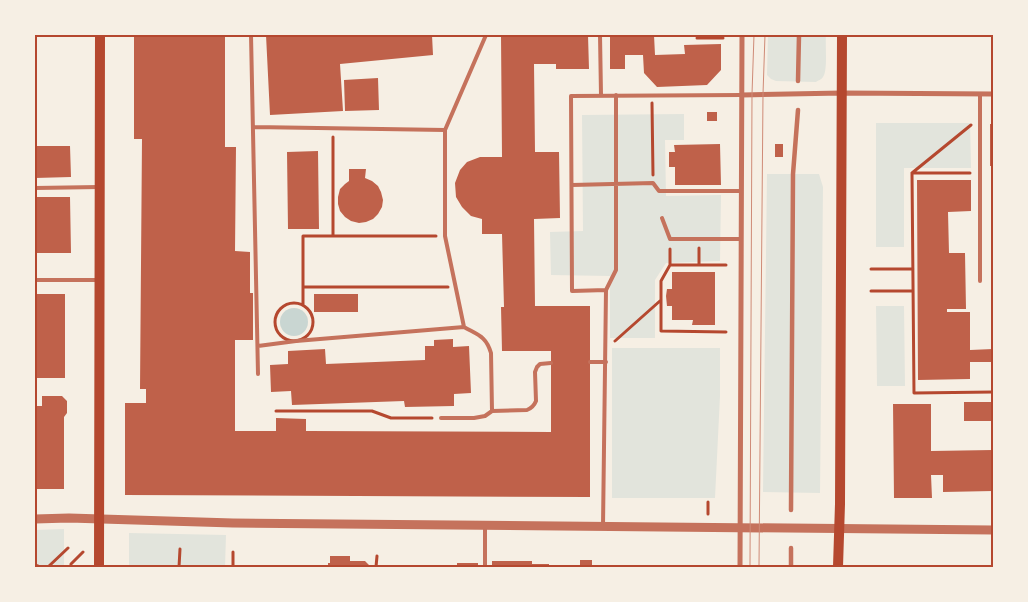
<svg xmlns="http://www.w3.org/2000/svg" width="1028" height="602" viewBox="0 0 1028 602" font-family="'Noto Sans',sans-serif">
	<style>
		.green { fill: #e2e4dc }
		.water { fill: #c9d6d2 }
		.building { fill: #bf614a }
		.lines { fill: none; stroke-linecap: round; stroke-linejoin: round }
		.path { stroke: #b5482f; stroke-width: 3 }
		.service { stroke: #c5725c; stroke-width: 4 }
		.pedestrian { stroke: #c5725c; stroke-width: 4.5 }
		.minor { stroke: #c5725c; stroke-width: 5 }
		.tertiary { stroke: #c5725c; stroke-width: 9 }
		.secondary { stroke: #b5482f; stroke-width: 10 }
		.tram { stroke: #cf8b77; stroke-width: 1 }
		.neatline { fill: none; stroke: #b5482f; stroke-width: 2 }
	</style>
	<rect width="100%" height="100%" fill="#f6efe4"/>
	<path class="green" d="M768,35H826C825,45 828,70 823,77C821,80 819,80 816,82L776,81L771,79L767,75Z
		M684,114V140H665L666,196L721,195L720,261L666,263L655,280V338H610V276L551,275L550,232L583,231L582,115Z
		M876,123H970L971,168H904V247H876Z
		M767,174H819L823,187L820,493L763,492Z
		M876,306H904L905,386H877Z
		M612,348H720V396L715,498H612Z
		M64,529V567H35V530Z
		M129,533L226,535L225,567H129Z"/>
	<path class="water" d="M280 322a14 14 0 1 1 28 0a14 14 0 1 1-28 0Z"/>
	<path class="building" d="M134,35H225V147H236L235,251L250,252V293H253V340H235V431H276V418L306,419V431H308L551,432V351H502L501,307H504L502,234H482V219L471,216L462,207L456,197L455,183L460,170L467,162L480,157H502L501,35H588L589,69H556V64H534L535,152H559L560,218L534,219L535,306H590V497L125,495V403H146V389H140L142,139H134Z
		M266,35H432L433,55L340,64L343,111L270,115Z
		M610,35H654L655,55L685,54L684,45L721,44V70L707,85L657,87L644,73L643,55H625V69H610Z
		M378,78L379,110L345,111L344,80Z
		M707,112H717V121H707Z
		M990,124H993V166H990Z
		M720,144L721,185H675V167H669V152H675L674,145Z
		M775,144H783V157H775Z
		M35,146H70L71,177L35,178Z
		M318,151L319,229H288L287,152Z
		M349,169H366L365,178L372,181L378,186L381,192L383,200L382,207L378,214L373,219L366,222L359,223L351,221L345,217L340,211L338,204V197L340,189L345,184L349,181Z
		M917,180H971V211L948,212L949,253H965L966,309H947V312H970V350L993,349V362H970V379L918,380Z
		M35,197H70L71,253H35Z
		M672,272H715V325H692L693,320H672V306H667L666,296L667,289H672Z
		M35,294H65V378H35Z
		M314,294H358V312H314Z
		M453,339V347L469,346L471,393L454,394V406L405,407L404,401L292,405L291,391L271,392L270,365L288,364V351L325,349L326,364L425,360V346H434V340Z
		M42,396H62L67,401V413L64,417V489H35V406H42Z
		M964,402H993V421H964Z
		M893,404H931V451L993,450V491L943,492V475H931L932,498H894Z
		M330,556H350V561H365L371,567H328V563H330Z
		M580,560H592V567H580Z
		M492,561H532V564H549V567H492Z
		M457,563H478V567H457Z"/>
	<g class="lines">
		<path class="path" d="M697,38H723
			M652,103L653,175
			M912,173L971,125
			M970,173H912L914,393L993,392
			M333,236V137
			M670,249V265L661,281V331L726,332
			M670,265H726
			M699,265V248
			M871,269H913
			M303,287H448
			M871,291H913
			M275 322a19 19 0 1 1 38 0a19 19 0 1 1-38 0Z
			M303,305V236H436
			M615,341L661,300
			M276,411H372L391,418H432
			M708,514V502
			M35,565L40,567
			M48,567L68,548
			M71,567V564L83,552
			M179,567L180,549
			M233,567V552
			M376,567L377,556"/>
		<path class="service" d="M251,35L258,374
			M600,35L601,95
			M980,94V281
			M253,127L445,130L486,35
			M445,130V236L464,327C478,335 486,336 491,353L492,411
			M572,185L653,183L659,191H741
			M35,188L99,187
			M662,218L670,239H741
			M35,280H98
			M606,290L572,291L571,96L742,95
			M258,346L296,341L464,327
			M590,362H606
			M441,418H474L485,416L492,411L527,410C532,408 534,406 536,401L535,372L537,367L540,364L551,363
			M603,526L606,290L616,270V95
			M485,567V525"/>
		<path class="pedestrian" d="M798,81L799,35
			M791,510L793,174L798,110
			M791,567V548"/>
		<path class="minor" d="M742,95L842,93L993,94
			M740,567L742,35"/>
		<path class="tertiary" d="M35,519L69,518L233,523L993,530"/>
		<path class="secondary" d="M99,567L100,35
			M838,567L840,504L842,35"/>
		<path class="tram" d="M750,567L752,94L754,35
			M759,567L763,94L765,35"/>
	</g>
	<rect width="1028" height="602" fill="none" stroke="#f6efe4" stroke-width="72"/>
	<rect x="36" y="36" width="956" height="530" class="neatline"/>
</svg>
